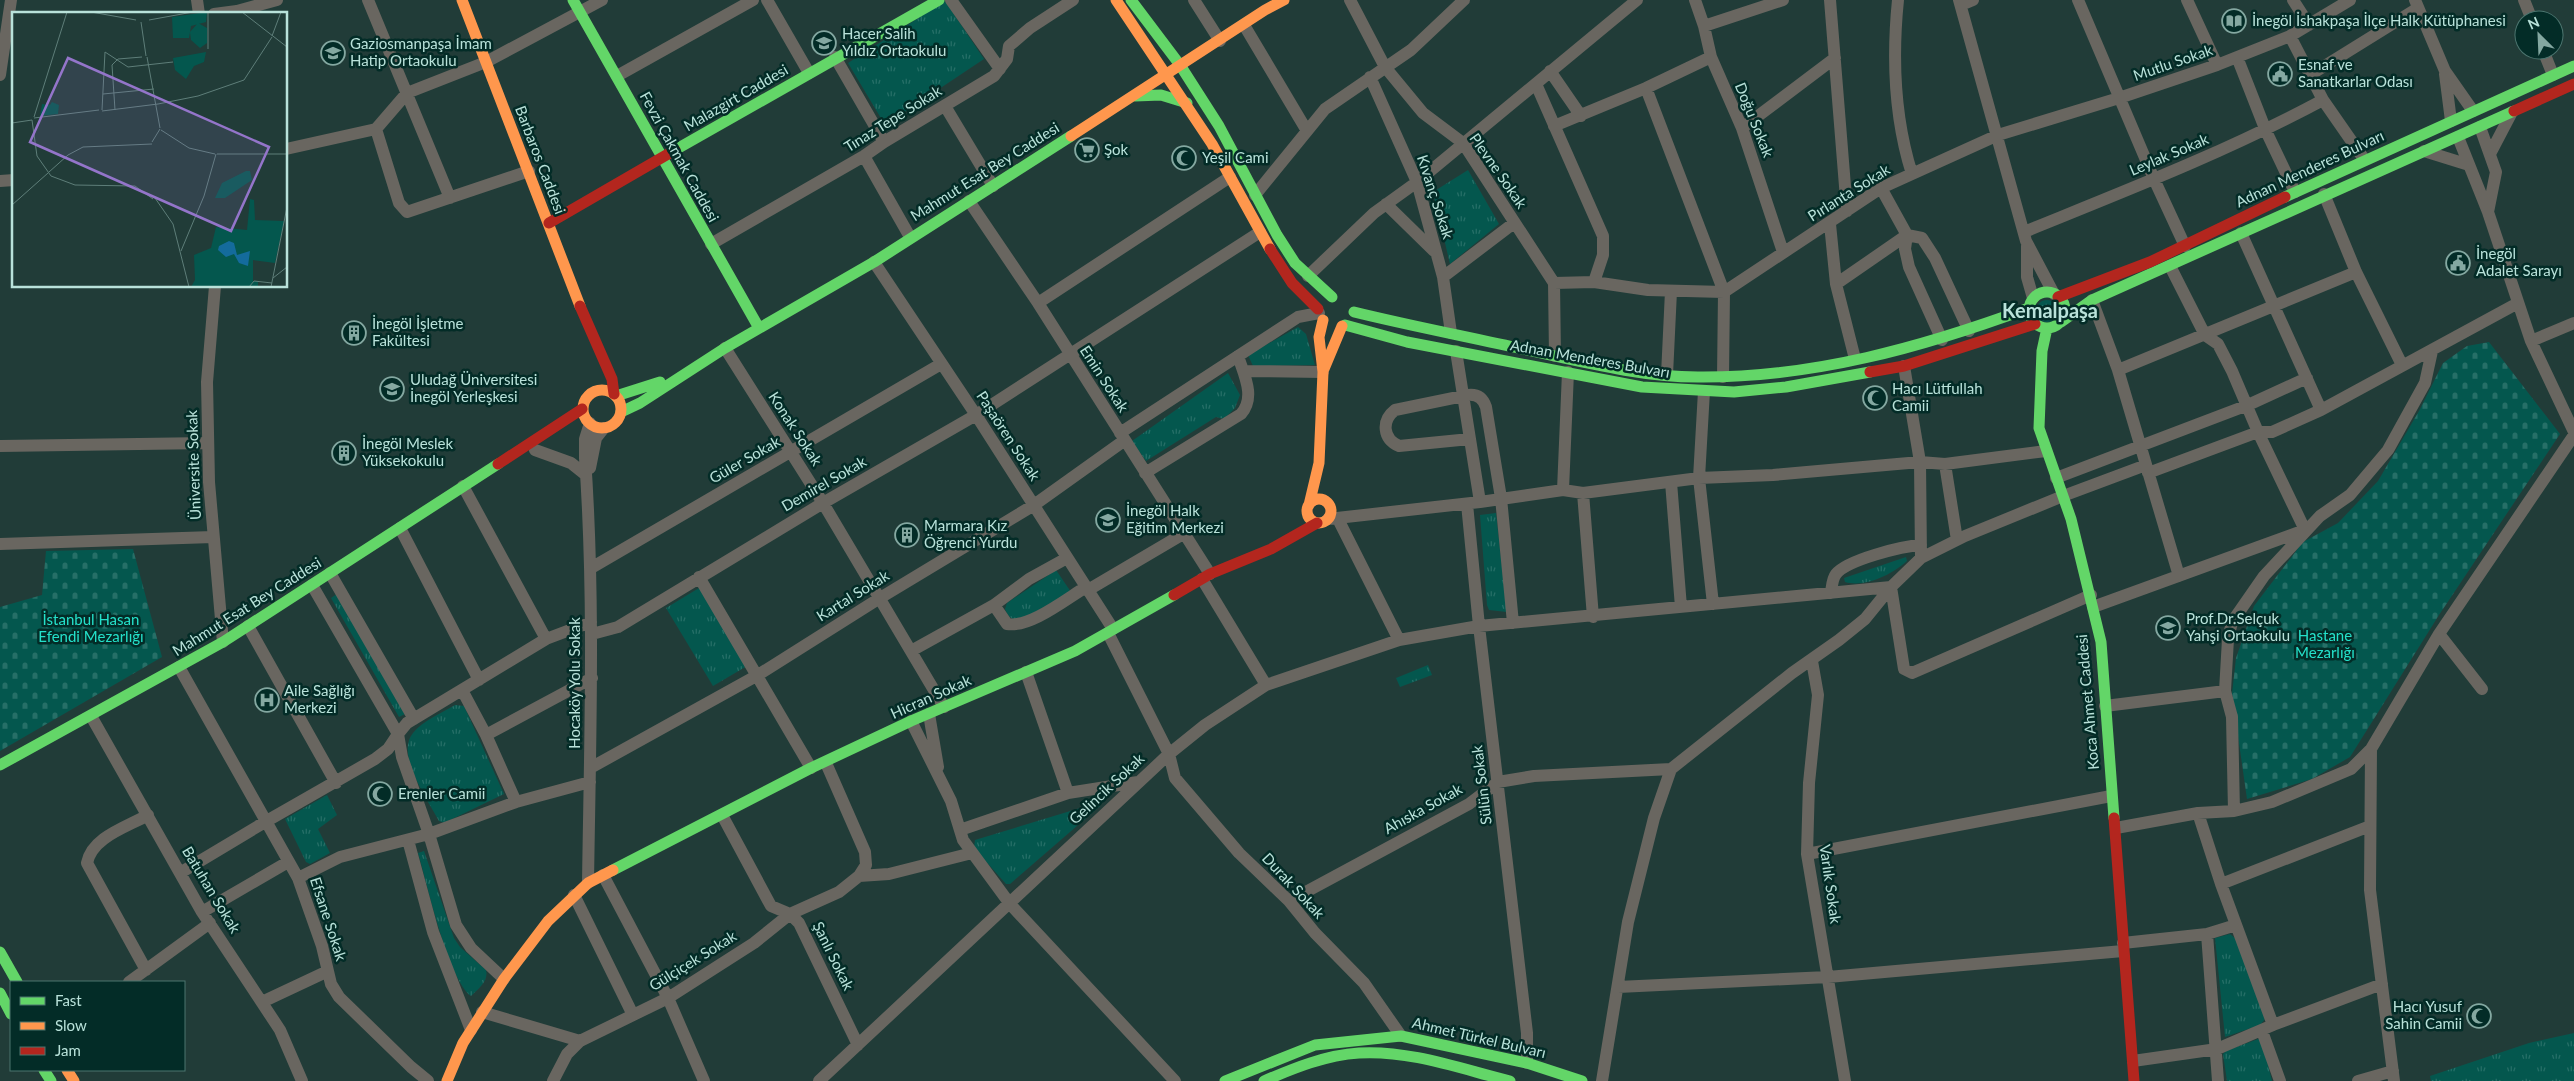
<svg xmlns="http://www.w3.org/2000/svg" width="2574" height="1081" viewBox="0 0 2574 1081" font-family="Lato,sans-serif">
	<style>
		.grass { fill: url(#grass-tufts) }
		.cemetery { fill: url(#cemetery-stones) }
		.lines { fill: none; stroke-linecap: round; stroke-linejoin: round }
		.street { stroke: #696660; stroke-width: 12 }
		.fast { stroke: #63d668; stroke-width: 11 }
		.slow { stroke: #ff974d; stroke-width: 11 }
		.jam { stroke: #b3261e; stroke-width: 11 }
		.labels { text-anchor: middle; stroke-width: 5; stroke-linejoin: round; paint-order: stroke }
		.poi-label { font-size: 15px; fill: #b9e2da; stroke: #032c27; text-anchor: start }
		.street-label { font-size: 15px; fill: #b9e2da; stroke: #032c27 }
		.park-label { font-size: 15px; fill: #24e1ca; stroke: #032c27 }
		.district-label { font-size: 20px; font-weight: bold; fill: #b9e2da; stroke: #032c27 }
		.inset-road { fill: none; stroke: #5e7e79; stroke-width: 1 }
		.view { fill: #9475ca; fill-opacity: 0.15; stroke: #9475ca; stroke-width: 2.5 }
		.inset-edge { fill: none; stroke: #b9e2da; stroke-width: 2.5 }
	</style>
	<defs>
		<pattern id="grass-tufts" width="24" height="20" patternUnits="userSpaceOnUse" patternTransform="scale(1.25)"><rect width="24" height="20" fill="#04574e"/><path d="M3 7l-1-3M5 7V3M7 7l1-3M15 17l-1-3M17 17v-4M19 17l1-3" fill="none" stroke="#266f67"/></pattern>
		<pattern id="cemetery-stones" width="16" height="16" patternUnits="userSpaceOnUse" patternTransform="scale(1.25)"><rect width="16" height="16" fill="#04574e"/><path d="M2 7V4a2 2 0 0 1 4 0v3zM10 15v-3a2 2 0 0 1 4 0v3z" fill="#266f67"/></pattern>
	</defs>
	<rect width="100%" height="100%" fill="#213c38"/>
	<path class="grass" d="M945,1L984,59L885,125L848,63Z
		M1468,170L1499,224L1450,264L1433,192Z
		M2036 311a11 11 0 1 1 22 0a11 11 0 1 1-22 0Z
		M1298,327L1306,334L1315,365L1253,366L1248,355Z
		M1228,373L1240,395L1235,408L1224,419L1216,417L1146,461L1132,441Z
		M1496,513L1507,612L1489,610L1487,605L1480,515Z
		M1906,557L1907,561C1893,574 1865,588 1845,582L1844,578Z
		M1056,570L1071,592L1019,621C1011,620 1008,616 1005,609L1007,603Z
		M699,588L747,666L713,686L666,608Z
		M337,594L405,714L399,717L331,598Z
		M1428,665L1432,675L1400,687L1396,678Z
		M455,705L464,706L504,794L444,823L439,821C428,800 395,754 413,733C422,721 442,713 455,705Z
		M327,795L337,815L318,829L330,853L310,864L306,862L285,819Z
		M1100,802V806L1010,884H1006L974,848L975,840Z
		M424,851L454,938L460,947L486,970C489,981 478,989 471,996C448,979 427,883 418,853Z
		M2230,934L2236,939L2265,1019L2260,1025L2225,1037L2215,938Z
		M2574,1033V1081H2431L2430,1076L2529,1043Z
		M2258,1039L2262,1041L2272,1081H2227L2223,1054L2226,1051Z"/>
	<path class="cemetery" d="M2489,342L2560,434L2439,615L2350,757L2312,779L2247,799L2232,694L2236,658L2254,606L2303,542L2338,523L2378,481L2419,411L2443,363L2467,346Z
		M133,549L162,657L0,751V607L42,595L46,551Z"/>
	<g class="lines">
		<path class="street" d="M197,0L199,14
			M368,0L450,198
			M767,0L809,73
			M951,0L1000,69
			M1194,0L1220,41
			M1350,0L1385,67L1423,113L1463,143L1554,283L1555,356
			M1695,0L1704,26L1711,57L1742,128L1783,252
			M1830,0L1847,211
			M1898,0C1892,59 1894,117 1912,174
			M1959,0L2026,241L2054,294
			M2078,0L2154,179L2185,246
			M2187,0L2217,65
			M2293,0L2309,25
			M2415,0L2445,71L2473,111
			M2524,0L2532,20
			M1961,5L1973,0
			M214,14L237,11L277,0
			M1244,25L1307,131
			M1704,26L1783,0
			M2290,36L2323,100L2364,159
			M2543,50L2553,75
			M835,57L884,142
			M2237,57L2266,131L2295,192
			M1550,71L1581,116
			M2445,74L2451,121
			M0,75L11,0
			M2310,75L2418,8
			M617,76L753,0
			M1370,77L1417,182L1443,277L1451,333
			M1536,84L1603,236V255L1594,282
			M1646,88L1724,292L1723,377
			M945,106L993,186
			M1554,126L1646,88L1711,57
			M2480,127L2496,172L2488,212
			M1742,128L1835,58
			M376,129L399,203L407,212L529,171
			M2458,137L2488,212L2531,341L2574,432
			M286,149L376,129L407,93L486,62L602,0
			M2424,151L2469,165
			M2490,154L2512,112
			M864,156L910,237
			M0,181L14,180
			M1881,188L1907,235L1905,249L1909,267L1942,340
			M2324,194L2356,272L2402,365
			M1255,195L1325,109L1411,50L1464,0
			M969,201L1038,303L1210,574
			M1386,204L1434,251
			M1830,224L1836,284L1855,359
			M2024,232C2125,191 2226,152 2323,100
			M2241,233L2321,410
			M711,244L864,156L884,142L994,76L1007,59L1009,46L1030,28L1073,0
			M2027,246V277L2033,298
			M874,262L976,415L1113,629
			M1308,276L1374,213L1417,182L1637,0
			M1443,277L1514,223
			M1554,283L1594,282L1648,290L1724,292
			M1836,284L1907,235L1922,238L1935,258L1969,331
			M215,286L207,382L209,482L223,642
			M1724,292L1881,188L1998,135L2119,98L2217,65L2290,36L2350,0
			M2092,300L2118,370L2179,576
			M1038,303L1230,177
			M2531,341L2574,323
			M725,348L823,503L944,707
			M1456,351L1480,502
			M1904,366L1920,462L1921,558
			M2118,370L2356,272
			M1243,371L1323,372
			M1667,375L1671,291
			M1704,391L1699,478L1713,604
			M1120,433L1298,317L1319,313
			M1470,439L1399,446C1383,439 1381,421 1395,410L1468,395C1477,394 1483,398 1486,407L1501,498L1513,623
			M0,446L208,443
			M535,450L571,463L586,475
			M1945,464L1957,540
			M590,468L596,438L604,428
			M1145,473L1241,414C1256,397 1244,375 1238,356
			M2148,473L2258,432H2272L2321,410L2518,303
			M2056,478L2248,405L2307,378
			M1671,482L1681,607
			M463,486L546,639
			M1563,490L1568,372
			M1583,493L1593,617
			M1467,504L1479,626L1527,1033V1063
			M1328,519L1480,502L1563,490L1583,493L1699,478L1773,475L1920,462L1945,464L2046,451
			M1338,519L1399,640
			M400,528L479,680
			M0,544L213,537
			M591,568L941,364
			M330,573L414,719
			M699,577L811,768
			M1202,579L1266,685
			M1088,590L1183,534
			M1831,593C1832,586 1832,579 1836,574C1847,560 1902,546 1921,545
			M994,605L1007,624C1030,628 1066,599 1086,587
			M2093,607L2305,530L2258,432L2232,371L2218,344L2205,335L2170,266
			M248,626L336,783
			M1108,633L1169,754L1175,778L1239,853L1289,901L1315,933L1364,983L1401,1036
			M592,634L618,627L823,503L976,415L1260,232
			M2439,634L2482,689
			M911,651L994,605L1029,579L1067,558
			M1812,661L1818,695L1809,783L1807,854L1845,1081
			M179,667L298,878L322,946L331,984L339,997L411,1067L428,1081
			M1026,672L1068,793
			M462,690L486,735L516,802
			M2105,706L2225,691
			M929,714L938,767
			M91,716L202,912L280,1030L302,1081
			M911,721L951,801L963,840L1010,904L1175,1081
			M486,735L592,678
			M2371,749L2370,890L2394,1081
			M592,767L758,675L880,598L1034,505L1125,440
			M2234,811L2232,717L2225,691L2228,639L2232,622L2264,576L2320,516L2350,495L2388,450L2425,383L2432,351
			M2198,813L2221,884L2273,1025
			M722,815L771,906L790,914L799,923L858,1045
			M2116,828L2198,813L2234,811L2272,802L2351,769L2371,749L2439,634L2574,435
			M960,830L1068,793L1138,782
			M408,840L433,932L471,1030
			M1807,854L2111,796
			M180,873L265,822L375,759L388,749L398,734L312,585
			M603,875L668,998L704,1081
			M859,876L889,874L972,853
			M298,878L340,857L429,834L516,802L590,782
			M588,883C590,741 595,600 585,458V439L590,423
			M2221,884L2370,826
			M574,895L633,1015
			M1289,901L1469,804L1498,782L1534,776L1671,769
			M202,912L288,862
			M2207,934L2218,1081
			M2123,943L2207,934L2236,925
			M146,970L87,863C92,837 127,827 148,815
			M504,979L471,948L456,925L429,834L402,757L398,734L407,723L546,639L591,622
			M129,982L210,923
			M1618,987L1828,977L2123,951
			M262,1002L328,971
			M482,1012L580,1041
			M2262,1031L2280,1081
			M2133,1061L2217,1049L2273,1025L2382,984
			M553,1081L567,1054L580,1041L668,998L754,943L790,914L839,892L859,876L866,865L865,852L826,763
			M819,1081L1169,754L1205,725L1266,685L1399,640L1479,626L1891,587L1904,669L1912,673L2091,595
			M1602,1081L1628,922L1654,818L1671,769L1792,673L1839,640L1865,619L1891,587L1921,558L1965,536L2063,496L2146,465
			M2358,1081L2393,1071"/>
		<path class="fast" d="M573,0L759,328
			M1131,0L1180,65L1219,126L1277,235L1295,263L1332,297
			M1135,96L1161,95L1187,103
			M675,150L939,0
			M2285,197L2574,66
			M2029 310a18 18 0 1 1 36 0a18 18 0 1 1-36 0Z
			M1354,312C1411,326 1469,337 1527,350C1583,362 1641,377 1698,377C1813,378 1923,347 2029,308
			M2061,322L2092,300L2514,111
			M1345,325L1407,342L1642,387L1734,392L1786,387L1870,372
			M2047,328L2042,351L2039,428L2071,519L2101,642L2114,818
			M616,396L660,382
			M621,412L640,403L725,348L874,262L1071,136
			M0,765L223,642L498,464
			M613,870L811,768L911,721L1075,651L1174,595
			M0,952L17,982
			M0,993L11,1014
			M44,1070L51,1081
			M1225,1081L1315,1045L1401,1036L1527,1063L1582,1081
			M1264,1081C1294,1068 1326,1055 1359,1053C1410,1050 1461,1069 1510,1081"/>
		<path class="slow" d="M462,0L580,306
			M1116,0L1212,144L1270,249
			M1071,136L1265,10L1284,0
			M1324,369L1342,326
			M583 409a19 19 0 1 1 38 0a19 19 0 1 1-38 0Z
			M1307 511a12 12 0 1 1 24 0a12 12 0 1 1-24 0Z
			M1309,505L1319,463L1323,372L1319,337L1323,320
			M67,1070L74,1081
			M447,1081L463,1043L504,979L548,921L588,883L613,870"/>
		<path class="jam" d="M2514,111L2574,84
			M549,223L675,150
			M1270,249L1292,283L1318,309
			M2058,297L2150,262L2285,197
			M580,306L612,379L614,394
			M1870,372L1904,366L2035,324
			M498,464L582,409
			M1174,595L1210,574L1271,549L1317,523
			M2114,818L2134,1081"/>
	</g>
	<defs>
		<g id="library-ring" transform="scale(1.25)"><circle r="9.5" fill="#032c27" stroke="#84a8a1" stroke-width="1.5"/><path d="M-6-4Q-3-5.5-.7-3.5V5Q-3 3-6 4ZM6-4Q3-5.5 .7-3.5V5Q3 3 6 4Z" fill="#84a8a1"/></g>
		<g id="school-ring" transform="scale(1.25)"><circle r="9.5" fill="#032c27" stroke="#84a8a1" stroke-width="1.5"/><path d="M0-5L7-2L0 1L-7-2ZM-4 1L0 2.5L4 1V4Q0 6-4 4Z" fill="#84a8a1"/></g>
		<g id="civic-ring" transform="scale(1.25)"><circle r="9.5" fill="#032c27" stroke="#84a8a1" stroke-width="1.5"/><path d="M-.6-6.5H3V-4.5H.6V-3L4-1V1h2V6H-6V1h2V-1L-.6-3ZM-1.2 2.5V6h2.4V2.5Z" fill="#84a8a1"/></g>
		<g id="supermarket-ring" transform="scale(1.25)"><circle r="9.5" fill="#032c27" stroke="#84a8a1" stroke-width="1.5"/><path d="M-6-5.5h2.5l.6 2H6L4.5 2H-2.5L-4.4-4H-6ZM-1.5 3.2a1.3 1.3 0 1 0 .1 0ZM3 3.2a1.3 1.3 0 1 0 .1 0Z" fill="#84a8a1"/></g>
		<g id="mosque-ring" transform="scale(1.25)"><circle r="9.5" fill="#032c27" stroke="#84a8a1" stroke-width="1.5"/><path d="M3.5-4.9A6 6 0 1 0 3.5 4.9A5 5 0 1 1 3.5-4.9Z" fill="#84a8a1"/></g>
		<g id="building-ring" transform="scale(1.25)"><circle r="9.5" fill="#032c27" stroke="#84a8a1" stroke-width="1.5"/><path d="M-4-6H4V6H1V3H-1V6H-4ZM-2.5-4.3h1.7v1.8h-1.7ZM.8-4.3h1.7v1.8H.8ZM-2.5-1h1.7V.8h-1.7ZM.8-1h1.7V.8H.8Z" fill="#84a8a1"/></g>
		<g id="university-ring" transform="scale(1.25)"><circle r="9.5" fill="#032c27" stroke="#84a8a1" stroke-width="1.5"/><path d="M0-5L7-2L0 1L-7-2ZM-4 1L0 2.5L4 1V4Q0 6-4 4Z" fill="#84a8a1"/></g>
		<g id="hospital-ring" transform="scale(1.25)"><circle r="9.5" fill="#032c27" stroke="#84a8a1" stroke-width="1.5"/><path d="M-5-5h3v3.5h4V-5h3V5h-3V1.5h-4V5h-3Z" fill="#84a8a1"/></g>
	</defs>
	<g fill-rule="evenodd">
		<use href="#library-ring" x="2234" y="21"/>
		<use href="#school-ring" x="824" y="43"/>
		<use href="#school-ring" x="333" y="53"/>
		<use href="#civic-ring" x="2280" y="74"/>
		<use href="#supermarket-ring" x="1087" y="150"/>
		<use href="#mosque-ring" x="1184" y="158"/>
		<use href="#civic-ring" x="2458" y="263"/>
		<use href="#building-ring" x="354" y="333"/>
		<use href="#university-ring" x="392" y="389"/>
		<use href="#mosque-ring" x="1875" y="398"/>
		<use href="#building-ring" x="344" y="453"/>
		<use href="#school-ring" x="1108" y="520"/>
		<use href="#building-ring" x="907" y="535"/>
		<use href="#school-ring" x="2168" y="628"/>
		<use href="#hospital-ring" x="267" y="700"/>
		<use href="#mosque-ring" x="380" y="794"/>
		<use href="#mosque-ring" x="2479" y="1016"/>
	</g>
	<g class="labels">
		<g class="poi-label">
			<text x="2252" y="26">İnegöl İshakpaşa İlçe Halk Kütüphanesi</text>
			<text x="842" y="39">Hacer Salih<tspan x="842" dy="17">Yıldız Ortaokulu</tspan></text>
			<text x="350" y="49">Gaziosmanpaşa İmam<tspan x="350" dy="17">Hatip Ortaokulu</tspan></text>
			<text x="2298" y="70">Esnaf ve<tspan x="2298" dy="17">Sanatkarlar Odası</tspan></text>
			<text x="1104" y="155">Şok</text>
			<text x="1202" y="163">Yeşil Cami</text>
			<text x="2476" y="259">İnegöl<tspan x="2476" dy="17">Adalet Sarayı</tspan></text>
			<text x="372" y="329">İnegöl İşletme<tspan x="372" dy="17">Fakültesi</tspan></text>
			<text x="410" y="385">Uludağ Üniversitesi<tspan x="410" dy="17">İnegöl Yerleşkesi</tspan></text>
			<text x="1892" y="394">Hacı Lütfullah<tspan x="1892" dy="17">Camii</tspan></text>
			<text x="362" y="449">İnegöl Meslek<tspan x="362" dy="17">Yüksekokulu</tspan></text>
			<text x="1126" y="516">İnegöl Halk<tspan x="1126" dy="17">Eğitim Merkezi</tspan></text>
			<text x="924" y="531">Marmara Kız<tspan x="924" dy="17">Öğrenci Yurdu</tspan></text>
			<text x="2186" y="624">Prof.Dr.Selçuk<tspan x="2186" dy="17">Yahşi Ortaokulu</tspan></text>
			<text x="284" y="696">Aile Sağlığı<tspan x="284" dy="17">Merkezi</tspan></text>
			<text x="398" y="799">Erenler Camii</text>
			<text x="2462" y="1012" text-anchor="end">Hacı Yusuf<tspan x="2462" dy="17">Sahin Camii</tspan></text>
		</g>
		<g class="street-label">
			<text transform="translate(2173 63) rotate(-19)" y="5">Mutlu Sokak</text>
			<text transform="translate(736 98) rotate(-30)" y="5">Malazgirt Caddesi</text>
			<text transform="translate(893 119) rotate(-32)" y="5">Tınaz Tepe Sokak</text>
			<text transform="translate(1754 120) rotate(68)" y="5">Doğu Sokak</text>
			<text transform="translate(2169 155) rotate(-23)" y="5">Leylak Sokak</text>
			<text transform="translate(679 157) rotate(61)" y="5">Fevzi Çakmak Caddesi</text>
			<text transform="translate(540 160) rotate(69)" y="5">Barbaros Caddesi</text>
			<text transform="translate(2310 169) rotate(-25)" y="5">Adnan Menderes Bulvarı</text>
			<text transform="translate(1498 171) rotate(55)" y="5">Plevne Sokak</text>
			<text transform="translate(985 172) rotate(-32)" y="5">Mahmut Esat Bey Caddesi</text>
			<text transform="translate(1849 193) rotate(-32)" y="5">Pırlanta Sokak</text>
			<text transform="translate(1435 197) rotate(72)" y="5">Kıvanç Sokak</text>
			<text transform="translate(1590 359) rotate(10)" y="5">Adnan Menderes Bulvarı</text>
			<text transform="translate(1104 379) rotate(57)" y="5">Emin Sokak</text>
			<text transform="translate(795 429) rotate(57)" y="5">Konak Sokak</text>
			<text transform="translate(1008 436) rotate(57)" y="5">Paşaören Sokak</text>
			<text transform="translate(745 460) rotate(-30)" y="5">Güler Sokak</text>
			<text transform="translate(194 465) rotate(-92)" y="5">Üniversite Sokak</text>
			<text transform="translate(824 484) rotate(-30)" y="5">Demirel Sokak</text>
			<text transform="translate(853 596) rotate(-32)" y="5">Kartal Sokak</text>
			<text transform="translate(247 607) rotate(-32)" y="5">Mahmut Esat Bey Caddesi</text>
			<text transform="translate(575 683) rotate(-90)" y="5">Hocaköy Yolu Sokak</text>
			<text transform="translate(931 697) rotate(-24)" y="5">Hicran Sokak</text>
			<text transform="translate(2088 702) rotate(-95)" y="5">Koca Ahmet Caddesi</text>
			<text transform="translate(1482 785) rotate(-97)" y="5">Sülün Sokak</text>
			<text transform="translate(1107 789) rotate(-43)" y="5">Gelincik Sokak</text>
			<text transform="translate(1423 809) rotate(-29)" y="5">Ahıska Sokak</text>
			<text transform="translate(1830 884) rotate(82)" y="5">Varlık Sokak</text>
			<text transform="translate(1293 886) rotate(47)" y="5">Durak Sokak</text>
			<text transform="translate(211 890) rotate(59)" y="5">Batuhan Sokak</text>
			<text transform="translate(328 919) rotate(72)" y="5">Efsane Sokak</text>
			<text transform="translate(833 956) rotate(64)" y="5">Şanlı Sokak</text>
			<text transform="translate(693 961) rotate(-32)" y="5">Gülçiçek Sokak</text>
			<text transform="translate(1479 1038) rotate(13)" y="5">Ahmet Türkel Bulvarı</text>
		</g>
		<g class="park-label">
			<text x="91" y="625">İstanbul Hasan<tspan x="91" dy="17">Efendi Mezarlığı</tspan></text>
			<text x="2325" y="641">Hastane<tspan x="2325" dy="17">Mezarlığı</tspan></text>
		</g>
		<g class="district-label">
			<text x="2050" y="318">Kemalpaşa</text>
		</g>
	</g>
	<g transform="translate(12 12)">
		<rect width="275" height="275" fill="#213c38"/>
		<path d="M238,187L242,188L243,208L272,209L263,251L241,248V269H246V274L179,275L183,268L182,243L199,236L204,215L235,218Z" fill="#04574e"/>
		<path d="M194,40L192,50L182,54L174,67L163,58L161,46ZM40,90L47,93L46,102L28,104L30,92L38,93ZM234,159H238L240,168L213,186H203L210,171Z" fill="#04574e"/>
		<path d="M195,0L194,10L179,14L177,26H161L160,5ZM186,11L195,16V31L188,36L179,28L178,20Z" fill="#04574e"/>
		<path d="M217,229L222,231L225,243L238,239L236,254L227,251L222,242L214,245L206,238L207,234Z" fill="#146b9c"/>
		<path class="inset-road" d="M79,0L124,8M196,0V37M230,0L275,35M137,8L181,0M129,10L134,44M260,24L269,0M135,45L148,116M91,82L142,77M146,92L186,84L232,68L260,25M90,98L93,40L116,55L161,50M103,98L100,53L106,47L130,45M90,99L146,92M22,105L55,0M22,106L87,98M20,108L25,144L39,164L63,173L123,174L141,187M0,111L20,108M149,118L177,136L203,142M140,130L148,117M205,142H275M37,160L56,143L71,135L140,132M143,186L161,212L177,275M0,193L36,161M169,239L192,184L204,142M261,266L275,255M237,275L242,269L260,271M259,275L275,195"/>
		<path class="view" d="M56,46L257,135L219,219L18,130Z"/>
		<rect width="275" height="275" class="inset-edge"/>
	</g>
	<rect x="10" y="981" width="175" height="90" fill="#032c27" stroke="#4c756f"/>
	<rect x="20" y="997" width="25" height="8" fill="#63d668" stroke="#4c756f"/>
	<text x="55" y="1006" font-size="15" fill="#b9e2da">Fast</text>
	<rect x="20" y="1022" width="25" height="8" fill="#ff974d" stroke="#4c756f"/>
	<text x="55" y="1031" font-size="15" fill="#b9e2da">Slow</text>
	<rect x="20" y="1047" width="25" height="8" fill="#b3261e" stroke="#4c756f"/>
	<text x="55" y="1056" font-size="15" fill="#b9e2da">Jam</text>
	<g transform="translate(2539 35) rotate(336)"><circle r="24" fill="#032c27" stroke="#4c756f"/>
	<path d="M0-4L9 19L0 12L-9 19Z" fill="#84a8a1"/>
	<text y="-8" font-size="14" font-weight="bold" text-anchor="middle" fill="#b9e2da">N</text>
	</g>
</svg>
